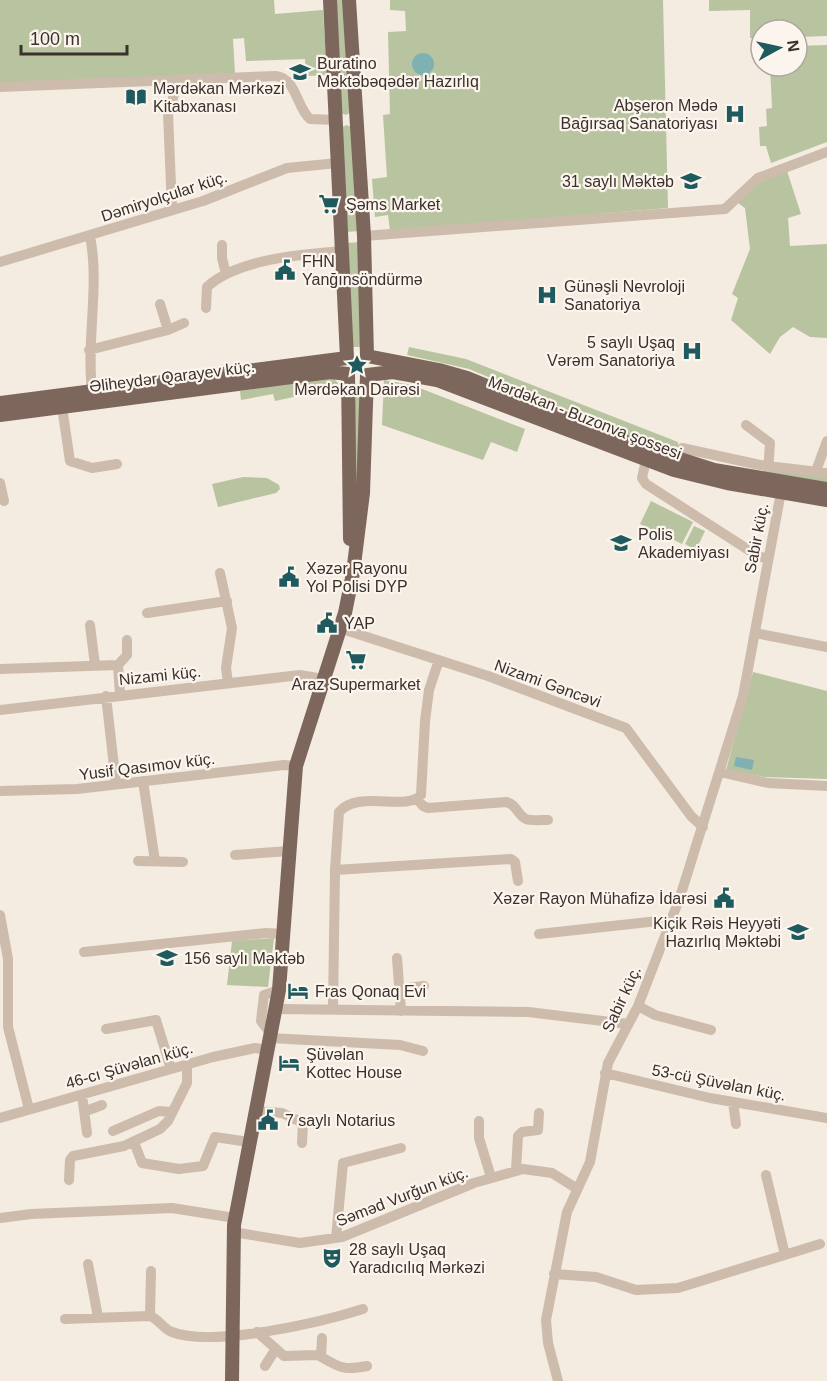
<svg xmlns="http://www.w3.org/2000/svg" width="827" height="1381" viewBox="0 0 827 1381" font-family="Helvetica,sans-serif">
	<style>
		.green { fill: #b8c4a0 }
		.water { fill: #7fb0b2 }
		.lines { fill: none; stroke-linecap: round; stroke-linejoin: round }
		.minor { stroke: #cdbbac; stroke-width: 10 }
		.major { stroke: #7d675c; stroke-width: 14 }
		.labels { text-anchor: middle; stroke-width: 4.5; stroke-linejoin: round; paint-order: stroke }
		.poi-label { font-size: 16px; fill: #3b302b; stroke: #fbf5ee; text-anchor: start }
		.street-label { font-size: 16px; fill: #3b302b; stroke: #fbf5ee }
	</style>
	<rect width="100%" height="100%" fill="#f4ebe1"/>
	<path class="green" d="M0,0H274L275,14L323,10L327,75L306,76L305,59L246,61L244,38L233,39L235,73L0,84Z
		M334,0H344L351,112L346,115L340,113Z
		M390,0H663L668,208L390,231L388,215L375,217L372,179L387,177L383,115L390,114L388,32L406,31L405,11L390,10Z
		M709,0H827V36L797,37V30H761V38H750V10L709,11Z
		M827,45V142L771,163L766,146H760L759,127L767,126L766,109L772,108L770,66H797V46Z
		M346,125L352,127L359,231L346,232L341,128Z
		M787,171L801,214L788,218L790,246L827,244V338L810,337L793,327L780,337L770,354L731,320L738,298L732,294L750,249L745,208L738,203L754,185Z
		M360,242L364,347H353L347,243Z
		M409,347L466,359L678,442V451L640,440L469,369L407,355Z
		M332,377L338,383L339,391H321L275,401L273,394L241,400L240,391Z
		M384,380L412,385L525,429L517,452L491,442L483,460L382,425Z
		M359,384L363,386L356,510L353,386Z
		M773,469L827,476V483L772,474Z
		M243,477L267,478L279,485L280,489L276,493L218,507L212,484Z
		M651,501L693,522L682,544L640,524Z
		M694,526L705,531L696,550L685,544Z
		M753,672L827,691V779L765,777L726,770Z
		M274,938L268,987L227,985L232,941Z"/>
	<path class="water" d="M412 64a11 11 0 1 1 22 0a11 11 0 1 1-22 0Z
		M736,757L754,760L752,770L734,766Z"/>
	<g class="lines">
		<path class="minor" d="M0,87L276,76C297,79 296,107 310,119L335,120
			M172,210L168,113L179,80
			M90,236C100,286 86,339 92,390
			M364,236L725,209L758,178L827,152
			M222,245V258L226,274
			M0,262L203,201L287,168L338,163
			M160,304L168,330
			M206,308L207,287C237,259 304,254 343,251
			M89,350L168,330L184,323
			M62,407L70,461L92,468L117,464
			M746,425L770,443L768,472
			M682,448L760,465L827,473
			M646,460L642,478L646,484L758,556L768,559
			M816,471L827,441
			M0,483L4,501
			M220,573L232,628L226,668L228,683
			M147,613L227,601
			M90,625L95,665
			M339,628L488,676L626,728L691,816L703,827
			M755,633L827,647
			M118,665L127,655V640
			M0,669L118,665L120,695
			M106,696L116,784
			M0,710L300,675L323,679
			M720,772L768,783L827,786
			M143,781L155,861
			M0,791L77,789L284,765L296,766
			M417,799L423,806L428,808L506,802C517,804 517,815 526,819C532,821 541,820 548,820
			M235,855L289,851
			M138,861L183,862
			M335,870L511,859L515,862L518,881
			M0,915L8,959V1027L29,1109
			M539,934L658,921L670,923
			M84,952L266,933L285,934
			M397,958L401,1011
			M399,989L424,986
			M638,1006L655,1015L711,1030
			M276,1009L528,1012L628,1024
			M333,1009L335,870L339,812C359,789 406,812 421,795L425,721L429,690L439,660
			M106,1029L156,1020L171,1069
			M271,1034L261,1021L264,995L279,990
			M270,1038L400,1045L423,1051
			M605,1073L710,1098L827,1118
			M82,1095L87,1133
			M733,1102L736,1124
			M86,1111L102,1105
			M255,1111L282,1113L303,1123L302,1143
			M0,1118L213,1057L255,1048L268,1050
			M479,1121V1138L491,1177
			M113,1131L159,1111L171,1112
			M134,1142L142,1163L179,1169L203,1166L215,1137L249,1142
			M516,1170L518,1136L522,1132L538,1130L539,1113
			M766,1175L785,1255
			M69,1180L70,1160L73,1156L124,1146L160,1129L168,1121L187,1083V1064
			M0,1218L31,1214L172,1208L235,1218
			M233,1232L300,1243L342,1237L474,1183L523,1169L552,1173L576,1188
			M336,1238L343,1163L401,1148
			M88,1264L98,1317
			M554,1274L596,1277L636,1290L678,1288L820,1244
			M150,1316L151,1271
			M65,1319L150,1316C159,1319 163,1329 172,1332C212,1348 322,1322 363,1309
			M257,1332L284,1356L318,1355C339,1367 342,1371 367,1366
			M321,1357L322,1338
			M265,1366L275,1350
			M558,1381L548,1343L546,1320L567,1212L590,1162L608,1063L638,1006L680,897L743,696L781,492"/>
		<path class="major" d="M349,0L364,236L367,356L439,370L467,378L608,436L714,470L827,489
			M0,403L347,358L330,0
			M0,415L330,372L348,374L350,539
			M232,1381L234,1225L279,990L296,766L345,613L353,573L363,493L367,375L393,372L437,380L674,470L727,483L827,500"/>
	</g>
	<defs>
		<g id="school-bare" transform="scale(1.62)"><path d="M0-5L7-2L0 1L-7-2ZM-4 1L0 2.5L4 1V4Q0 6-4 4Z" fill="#1f5a5e" stroke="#fbf5ee" stroke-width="2.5" paint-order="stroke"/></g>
		<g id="library-bare" transform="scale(1.62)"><path d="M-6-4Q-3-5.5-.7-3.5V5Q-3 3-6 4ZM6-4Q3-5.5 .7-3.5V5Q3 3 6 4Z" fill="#1f5a5e" stroke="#fbf5ee" stroke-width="2.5" paint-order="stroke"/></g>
		<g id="hospital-bare" transform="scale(1.62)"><path d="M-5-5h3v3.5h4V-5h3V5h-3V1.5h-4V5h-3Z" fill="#1f5a5e" stroke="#fbf5ee" stroke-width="2.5" paint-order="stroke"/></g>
		<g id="supermarket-bare" transform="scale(1.62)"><path d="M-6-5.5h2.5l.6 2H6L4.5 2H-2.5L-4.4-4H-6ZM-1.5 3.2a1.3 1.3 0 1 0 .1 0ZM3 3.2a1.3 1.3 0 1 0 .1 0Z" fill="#1f5a5e" stroke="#fbf5ee" stroke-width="2.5" paint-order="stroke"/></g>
		<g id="civic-bare" transform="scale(1.62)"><path d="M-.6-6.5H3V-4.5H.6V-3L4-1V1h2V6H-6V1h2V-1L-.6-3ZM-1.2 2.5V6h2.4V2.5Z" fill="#1f5a5e" stroke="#fbf5ee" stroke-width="2.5" paint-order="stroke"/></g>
		<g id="sight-bare" transform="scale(1.62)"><path d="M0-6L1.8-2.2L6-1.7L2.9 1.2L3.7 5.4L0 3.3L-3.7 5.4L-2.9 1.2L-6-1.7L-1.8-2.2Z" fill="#1f5a5e" stroke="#fbf5ee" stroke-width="2.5" paint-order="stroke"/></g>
		<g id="university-bare" transform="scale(1.62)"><path d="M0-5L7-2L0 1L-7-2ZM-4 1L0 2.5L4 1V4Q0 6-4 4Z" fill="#1f5a5e" stroke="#fbf5ee" stroke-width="2.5" paint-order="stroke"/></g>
		<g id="hotel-bare" transform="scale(1.62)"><path d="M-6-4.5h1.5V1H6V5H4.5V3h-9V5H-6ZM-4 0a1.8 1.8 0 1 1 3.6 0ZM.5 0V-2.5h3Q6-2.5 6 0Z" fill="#1f5a5e" stroke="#fbf5ee" stroke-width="2.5" paint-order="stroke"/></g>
		<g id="theatre-bare" transform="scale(1.62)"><path d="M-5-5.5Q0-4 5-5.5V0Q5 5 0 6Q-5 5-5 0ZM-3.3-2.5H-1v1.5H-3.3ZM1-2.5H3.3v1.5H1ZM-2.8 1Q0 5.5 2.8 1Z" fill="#1f5a5e" stroke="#fbf5ee" stroke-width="2.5" paint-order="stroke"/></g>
	</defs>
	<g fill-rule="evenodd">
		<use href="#school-bare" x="300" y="72"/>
		<use href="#library-bare" x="136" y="97"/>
		<use href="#hospital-bare" x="735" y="114"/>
		<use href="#school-bare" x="691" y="181"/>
		<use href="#supermarket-bare" x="329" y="204"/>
		<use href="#civic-bare" x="285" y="270"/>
		<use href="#hospital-bare" x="547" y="295"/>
		<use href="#hospital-bare" x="692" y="351"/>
		<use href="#sight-bare" x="357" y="365"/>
		<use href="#university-bare" x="621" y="543"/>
		<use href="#civic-bare" x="289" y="577"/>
		<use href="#civic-bare" x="327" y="623"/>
		<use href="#supermarket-bare" x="356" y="660"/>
		<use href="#civic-bare" x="724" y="898"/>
		<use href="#university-bare" x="798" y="932"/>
		<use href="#school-bare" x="167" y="958"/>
		<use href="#hotel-bare" x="298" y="991"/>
		<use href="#hotel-bare" x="289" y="1063"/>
		<use href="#civic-bare" x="268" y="1120"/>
		<use href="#theatre-bare" x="332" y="1258"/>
	</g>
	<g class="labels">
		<g class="poi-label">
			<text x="317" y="69">Buratino<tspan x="317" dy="18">Məktəbəqədər Hazırlıq</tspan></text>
			<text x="153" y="94">Mərdəkan Mərkəzi<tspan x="153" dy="18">Kitabxanası</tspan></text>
			<text x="718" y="111" text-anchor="end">Abşeron Mədə<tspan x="718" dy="18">Bağırsaq Sanatoriyası</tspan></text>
			<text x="674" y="187" text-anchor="end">31 saylı Məktəb</text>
			<text x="346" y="210">Şəms Market</text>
			<text x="302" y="267">FHN<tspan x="302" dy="18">Yanğınsöndürmə</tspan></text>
			<text x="564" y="292">Günəşli Nevroloji<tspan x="564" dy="18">Sanatoriya</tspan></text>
			<text x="675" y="348" text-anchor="end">5 saylı Uşaq<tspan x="675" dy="18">Vərəm Sanatoriya</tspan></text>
			<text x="357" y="395" text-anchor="middle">Mərdəkan Dairəsi</text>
			<text x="638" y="540">Polis<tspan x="638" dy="18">Akademiyası</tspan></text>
			<text x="306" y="574">Xəzər Rayonu<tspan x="306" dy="18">Yol Polisi DYP</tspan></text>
			<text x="344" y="629">YAP</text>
			<text x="356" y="690" text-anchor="middle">Araz Supermarket</text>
			<text x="707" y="904" text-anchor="end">Xəzər Rayon Mühafizə İdarəsi</text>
			<text x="781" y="929" text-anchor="end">Kiçik Rəis Heyyəti<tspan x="781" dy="18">Hazırlıq Məktəbi</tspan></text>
			<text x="184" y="964">156 saylı Məktəb</text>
			<text x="315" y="997">Fras Qonaq Evi</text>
			<text x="306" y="1060">Şüvəlan<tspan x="306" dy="18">Kottec House</tspan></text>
			<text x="285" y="1126">7 saylı Notarius</text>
			<text x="349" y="1255">28 saylı Uşaq<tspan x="349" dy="18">Yaradıcılıq Mərkəzi</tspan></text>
		</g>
		<g class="street-label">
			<text transform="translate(164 196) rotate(-18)" y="6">Dəmiryolçular küç.</text>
			<text transform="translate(172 376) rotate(-7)" y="6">Əliheydər Qarayev küç.</text>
			<text transform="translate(585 417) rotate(21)" y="6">Mərdəkan - Buzonva şossesi</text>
			<text transform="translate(756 538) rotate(-79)" y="6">Sabir küç.</text>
			<text transform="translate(160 675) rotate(-6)" y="6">Nizami küç.</text>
			<text transform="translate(548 683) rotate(20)" y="6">Nizami Gəncəvi</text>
			<text transform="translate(147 766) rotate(-7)" y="6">Yusif Qasımov küç.</text>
			<text transform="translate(621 999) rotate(-65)" y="6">Sabir küç.</text>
			<text transform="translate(129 1065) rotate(-16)" y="6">46-cı Şüvəlan küç.</text>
			<text transform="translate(719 1082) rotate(11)" y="6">53-cü Şüvəlan küç.</text>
			<text transform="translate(402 1196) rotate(-21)" y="6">Səməd Vurğun küç.</text>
		</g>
	</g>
	<g transform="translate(779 48) rotate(82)"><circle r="28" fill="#fbf5ee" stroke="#aea6a0" stroke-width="1.5"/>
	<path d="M0-4.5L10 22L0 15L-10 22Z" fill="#1f5a5e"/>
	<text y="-9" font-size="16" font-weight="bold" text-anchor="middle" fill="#3b302b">N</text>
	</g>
	<path d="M21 45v9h106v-9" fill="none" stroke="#3b302b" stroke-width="3"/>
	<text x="30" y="45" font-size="18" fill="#3b302b" stroke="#fbf5ee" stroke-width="4.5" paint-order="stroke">100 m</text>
</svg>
